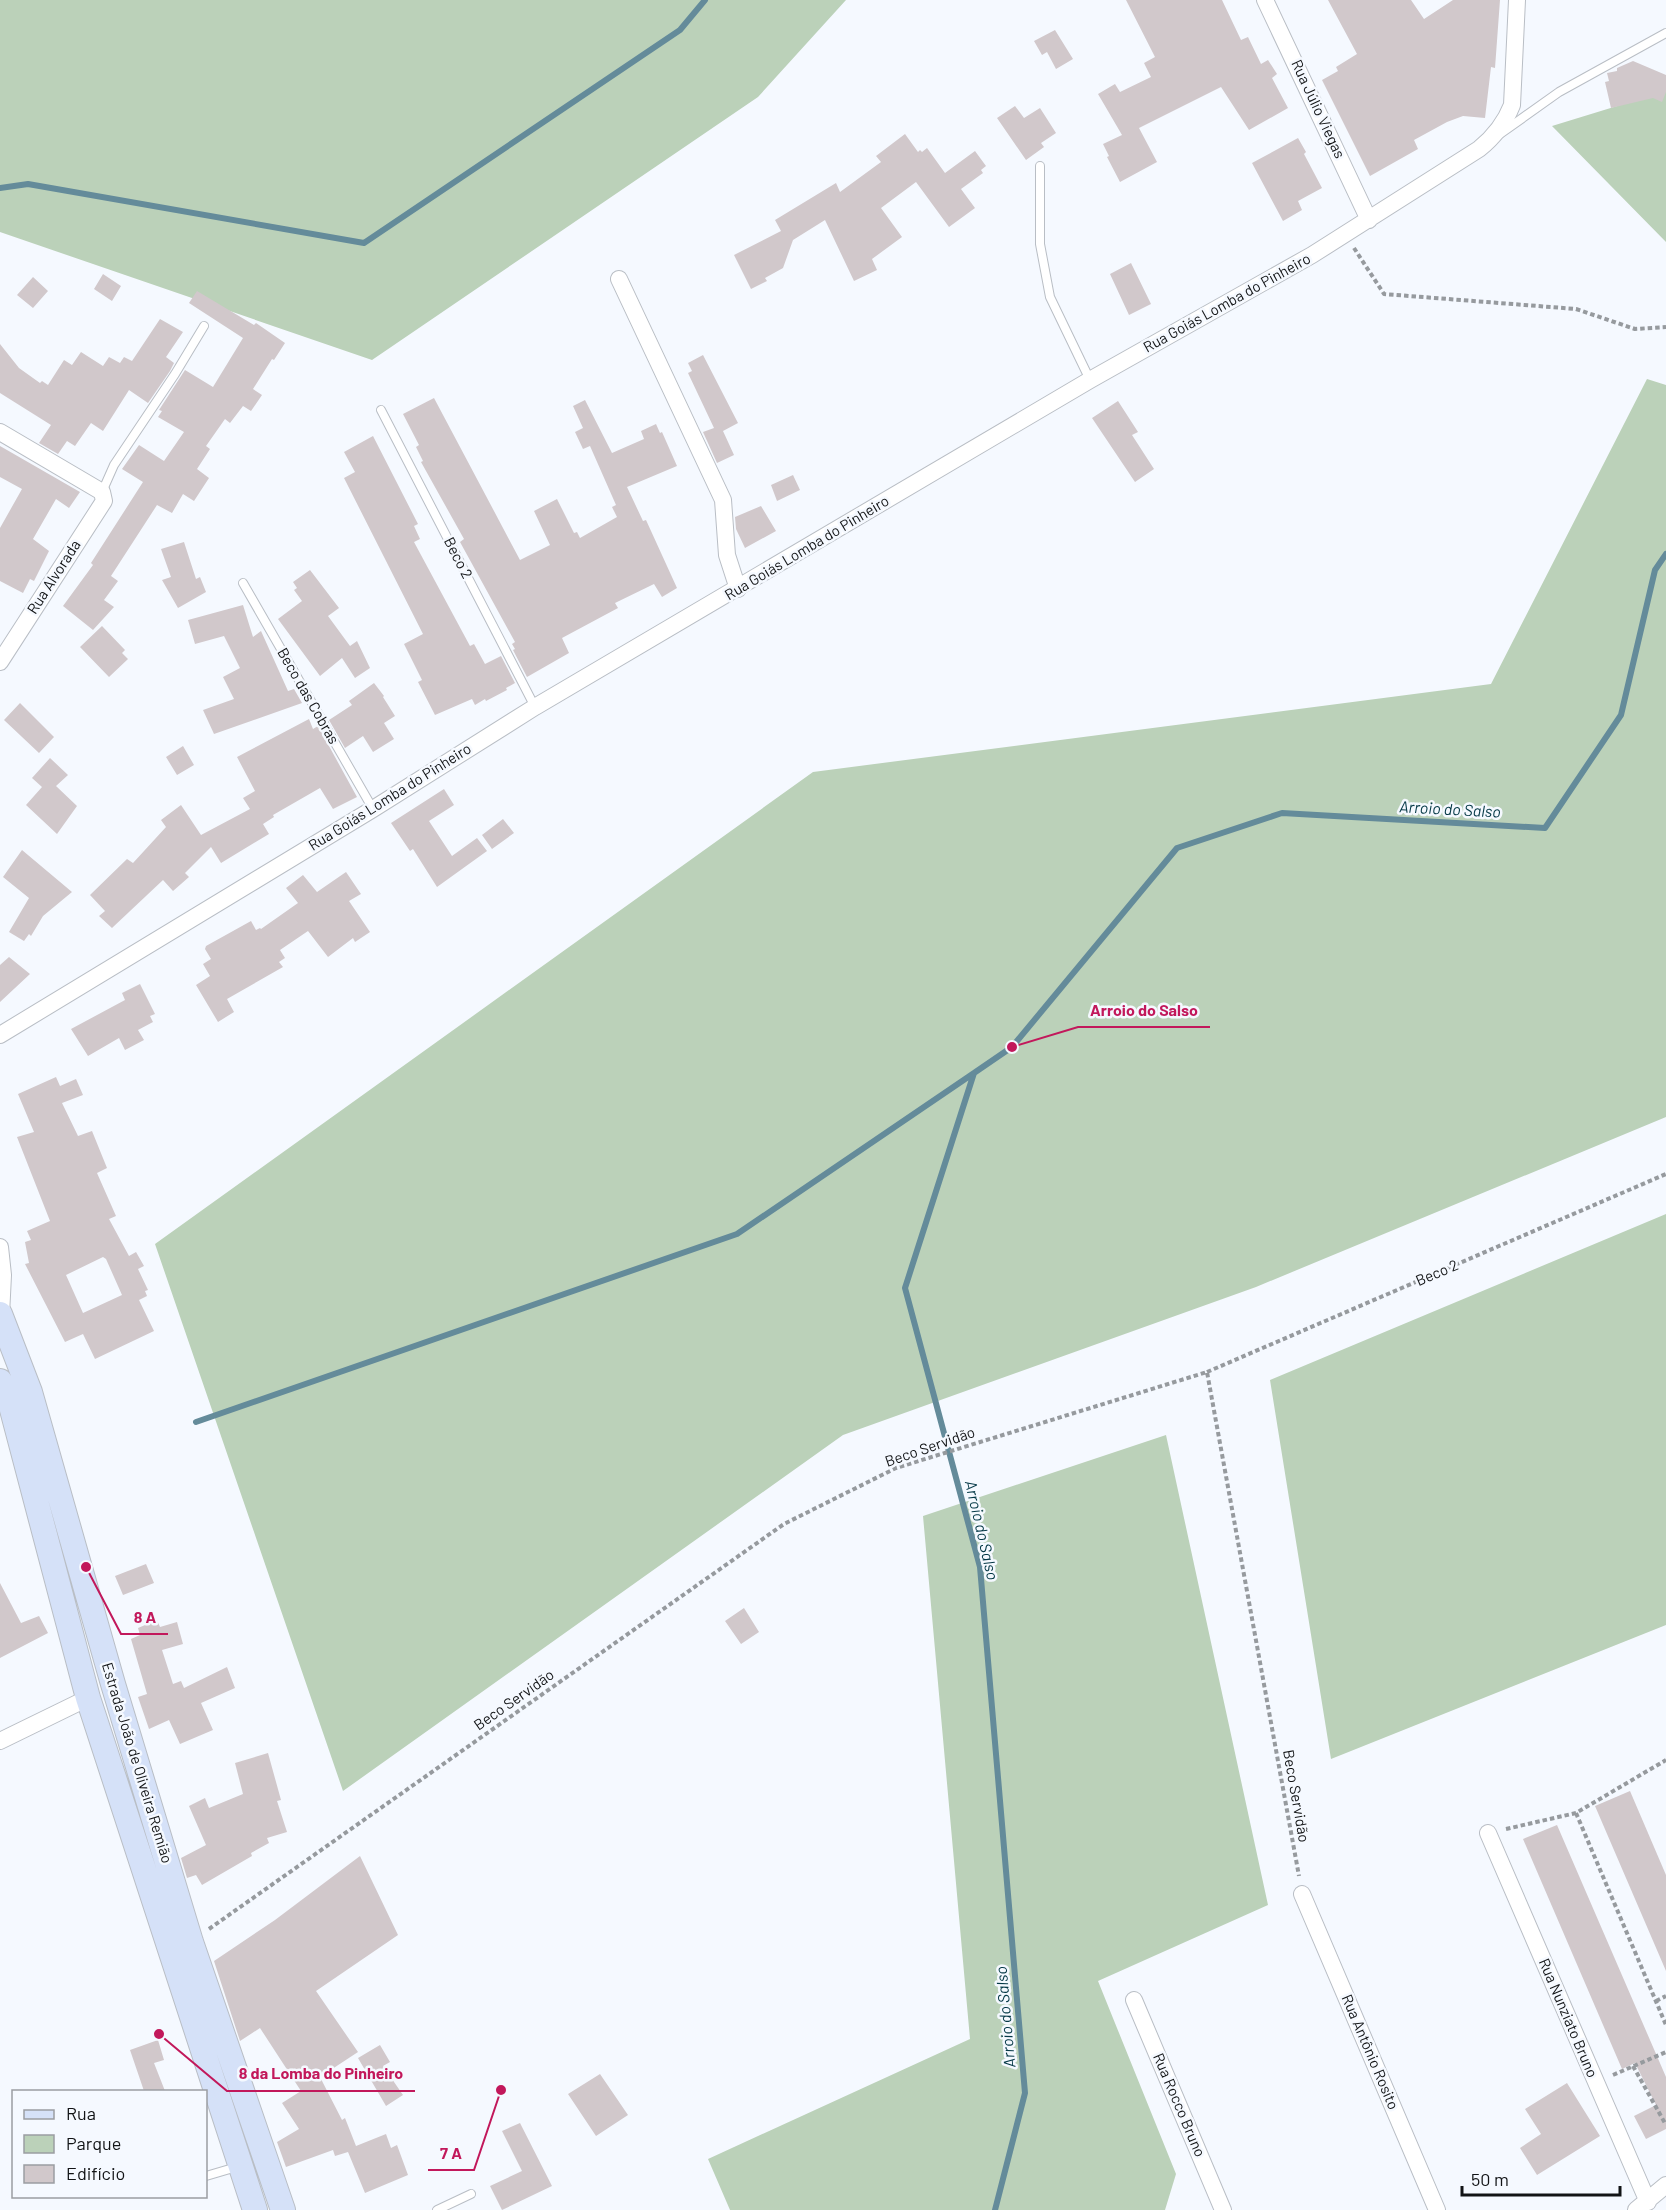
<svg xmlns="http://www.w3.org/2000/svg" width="1666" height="2210" viewBox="0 0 1666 2210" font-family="Barlow,sans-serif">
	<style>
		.green { fill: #bbd1b9 }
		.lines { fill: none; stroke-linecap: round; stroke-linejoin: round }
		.stream { stroke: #648b9a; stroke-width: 6 }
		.building { fill: #d1c8cb; fill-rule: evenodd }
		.service-casing { stroke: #b9bec5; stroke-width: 10 }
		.minor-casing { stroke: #b9bec5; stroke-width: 18 }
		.secondary-casing { stroke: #b9bec5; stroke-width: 26 }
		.path { stroke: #969a9e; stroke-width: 4; stroke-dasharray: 4.5 3; stroke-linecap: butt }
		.service { stroke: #fff; stroke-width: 8 }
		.minor { stroke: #fff; stroke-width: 16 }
		.secondary { stroke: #d5e1f8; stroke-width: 24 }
		.labels { text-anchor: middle; stroke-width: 5; stroke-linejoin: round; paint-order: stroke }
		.street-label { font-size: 15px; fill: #121416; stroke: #f5f9ff }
		.water-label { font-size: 16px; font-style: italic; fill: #043846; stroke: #f5f9ff }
		.leader { fill: none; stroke: #c2185b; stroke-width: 2 }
		.callout-dot { fill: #c2185b; stroke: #f5f9ff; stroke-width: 2 }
		.callout-label { font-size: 16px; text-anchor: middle; font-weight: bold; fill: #c2185b; stroke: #f5f9ff; stroke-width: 5; stroke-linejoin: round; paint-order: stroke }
	</style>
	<rect width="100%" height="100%" fill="#f5f9ff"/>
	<path class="green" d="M0,0H846L758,97L372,360L0,232Z
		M1666,91V242L1552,126Z
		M1647,379L1666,385V1117L1256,1287L843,1435L343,1791L155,1244L813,772L1491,684Z
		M1666,1214V1625L1331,1759L1270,1380Z
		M1166,1435L1268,1905L1098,1981L1176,2174L1165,2210H730L708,2159L970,2039L923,1516Z"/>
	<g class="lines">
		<path class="stream" d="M0,188L28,184L364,243L680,30L705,0
			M196,1422L737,1234L974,1073
			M995,2210L1025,2093L980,1567L905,1288L974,1073L1012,1047L1177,848L1282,813L1545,828L1621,715L1655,570L1666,554"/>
	</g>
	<path class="building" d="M1126,0H1222L1241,40L1248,37L1261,64L1268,60L1277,74L1272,78L1288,108L1249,130L1221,87L1139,128L1157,162L1120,182L1107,157L1109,156L1103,144L1122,135L1098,94L1115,84L1120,92L1151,77L1144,63L1155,57Z
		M1328,0H1411L1424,19L1453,0H1500L1495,68L1491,67L1485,118L1463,116L1447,122L1414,140L1418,149L1370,176L1322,80L1338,71L1336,67L1357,54Z
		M1055,30L1073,59L1056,69L1047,52L1042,55L1034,41Z
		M1633,61L1666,75V92L1662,102L1653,98L1611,108L1605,82L1609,81L1607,73L1617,71V68Z
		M1015,106L1024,118L1040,108L1056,133L1041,143L1044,147L1026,160L997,118Z
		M905,134L918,152L920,150L922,152L927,148L945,173L975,151L986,166L981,170L983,173L961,189L975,208L949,227L916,182L881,208L902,237L872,259L877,270L854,281L825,220L793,240L783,268L765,278L767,281L751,289L734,255L781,231L775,220L836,183L840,192L881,162L876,156Z
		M1298,138L1306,152L1304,154L1322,188L1298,201L1302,210L1283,221L1252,163Z
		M1131,263L1151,304L1129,315L1110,274Z
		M103,274L121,286L112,301L94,289Z
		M33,277L48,291L33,308L17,295Z
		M197,291L254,325L256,323L285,343L274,360L272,359L253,389L262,395L251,411L243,406L230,423L225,419L206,446L210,449L197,469L209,478L194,501L183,494L172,513L157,505L111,576L118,581L104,600L114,607L93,630L63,606L93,565L91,563L143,482L122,469L139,445L164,461L184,432L158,417L162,411L159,410L185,370L213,387L243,338L189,303Z
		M160,319L183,332L166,357L174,363L170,371L148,403L129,390L103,431L91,423L75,446L67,441L58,454L39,443L51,425L0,393V344L19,368L40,383L42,381L48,385L64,360L72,365L81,352L103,366L109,357L120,363L124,357L132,361Z
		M703,355L738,423L723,431L734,455L717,463L703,432L714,428L688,373L692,371L688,363Z
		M434,398L520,560L550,545L534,511L557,499L574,533L577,532L580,538L617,517L612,507L616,505L590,446L583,449L575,432L583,428L573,406L585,400L612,453L644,439L641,431L656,424L660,433L662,432L677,466L627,487L643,521L646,520L677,588L662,597L654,584L615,603L618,608L562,638L569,653L527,677L513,650L515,649L512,644L515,642L460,542L464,539L421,462L423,461L416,447L419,445L403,414Z
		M1118,401L1138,432L1132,435L1154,469L1135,482L1092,418Z
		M373,436L418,524L414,526L420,539L414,542L470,646L474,644L485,664L501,656L515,683L506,688L507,690L486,701L485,699L475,705L472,699L435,715L418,682L422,680L404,644L423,634L344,478L355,472L344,452Z
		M0,446L80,492L69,508L56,499L33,539L49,551L34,581L30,579L23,593L0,581V528L22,489L0,477Z
		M793,475L800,490L777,501L771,485Z
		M761,506L776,531L745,548L736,529L735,517Z
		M184,542L196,579L200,577L206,592L178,608L162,580L171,577L161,549Z
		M310,570L339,608L328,616L350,646L357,641L370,668L355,678L342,658L320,676L278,619L302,601L294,590L297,588L293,582Z
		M243,605L253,637L261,631L288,691L294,689L302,703L214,734L203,710L234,699L223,677L240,668L224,636L195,644L188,620Z
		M102,626L125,650L122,653L128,659L109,677L80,647Z
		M374,683L384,696L383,697L395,716L384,723L394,739L373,752L363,736L345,748L329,720L352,705L349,701Z
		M20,703L54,737L39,753L4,720Z
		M309,719L313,729L318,726L357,797L333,809L320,788L273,815L274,817L263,824L269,834L221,863L211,847L185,873L189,877L173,891L163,880L112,928L99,916L105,911L90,895L127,859L133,863L166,827L161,820L181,805L201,835L250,809L243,798L255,791L237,757Z
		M183,746L194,765L177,775L166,757Z
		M50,758L68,775L56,786L77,806L57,834L26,805L42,787L32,778Z
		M444,789L454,805L429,821L452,856L477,838L487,851L437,887L413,849L410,851L391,823Z
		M503,819L514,833L492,849L482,835Z
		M22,850L72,892L43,916L31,936L29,934L24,941L9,932L29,898L3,877Z
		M346,872L361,894L349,901L370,932L355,942L353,938L328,957L308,931L280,950L285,958L279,962L283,967L227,999L234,1012L218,1022L196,985L210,976L203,964L211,959L205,949L206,946L251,921L256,930L260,928L261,929L298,903L286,888L303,875L317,892Z
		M9,957L30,974L0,1002V965Z
		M140,984L155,1014L150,1016L153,1022L138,1030L144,1040L125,1050L119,1038L88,1056L71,1029L125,1000L122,993Z
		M56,1077L60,1086L76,1079L83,1095L62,1103L78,1136L92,1131L107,1168L97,1173L116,1216L109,1219L129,1256L136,1252L144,1266L138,1269L148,1290L145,1291L147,1296L139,1300L154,1331L95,1359L83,1334L65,1342L25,1264L29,1263L25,1242L31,1240L27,1231L50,1221L17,1137L34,1132L18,1094ZM103,1257L106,1259L122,1295L83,1313L66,1275Z
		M146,1564L154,1583L123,1595L115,1576Z
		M0,1583L21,1623L39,1616L48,1633L0,1658Z
		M744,1608L759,1632L741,1644L725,1621Z
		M157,1620L160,1627L177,1622L183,1644L162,1650L173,1684L181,1681L184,1688L227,1667L235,1688L201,1703L213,1730L180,1744L169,1720L149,1729L138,1697L147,1694L131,1639L140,1635L138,1628Z
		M268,1753L281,1800L277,1801L287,1832L267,1838L269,1843L251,1853L252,1856L202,1885L196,1875L187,1878L181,1858L206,1845L189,1806L205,1798L209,1808L243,1794L235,1763Z
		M1630,1791L1666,1875V1971L1595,1806Z
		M1557,1825L1666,2077V2129L1646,2139L1634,2116L1656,2105L1635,2063L1622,2069L1523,1839Z
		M360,1856L398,1935L316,1991L358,2052L320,2077L342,2120L345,2118L356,2146L386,2134L391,2148L397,2145L408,2175L365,2193L348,2152L335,2156L333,2150L286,2167L277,2142L299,2129L282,2103L301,2091L260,2028L240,2041L214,1961L275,1920Z
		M158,2040L164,2060L154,2063L165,2091H144L130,2050Z
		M380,2045L390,2062L383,2066L403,2095L386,2106L358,2058Z
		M600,2074L628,2115L596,2136L568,2094Z
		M1567,2083L1600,2136L1537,2175L1520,2148L1541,2134L1525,2109Z
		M520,2123L552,2186L502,2210L490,2186L522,2171L502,2131Z"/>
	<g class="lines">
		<g class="service-casing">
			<path id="service" d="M1500,134L1559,92L1666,33
				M1040,166V244L1050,297L1090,380
				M381,410L535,707
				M102,492L114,465L175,374L204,326
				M243,583L373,809
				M206,2176L240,2166
				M437,2210L471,2194"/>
		</g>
		<g class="minor-casing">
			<path id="minor" d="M1265,0L1369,220
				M619,279L723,500L727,555L738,589
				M0,432L102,492L104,501L0,662
				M0,1035L373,809L535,707L1090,380L1312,255L1479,149C1494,137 1505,123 1512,105L1517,0
				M0,1247L3,1275L1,1315
				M0,1741L88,1698
				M1488,1833L1648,2202
				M1302,1894L1437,2210
				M1134,2000L1223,2210
				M1636,2210L1666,2185"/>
		</g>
		<g class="secondary-casing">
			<path id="secondary" d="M0,1314L30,1392L113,1684L191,1942L283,2210
				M0,1381L10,1402L88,1698L255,2210"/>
		</g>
		<path class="path" d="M1354,248L1384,294L1576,309L1635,329L1666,327
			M1207,1372L1666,1174
			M1576,1813L1666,2025
			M1506,1829L1576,1813L1666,1760
			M209,1929L784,1524L896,1468L1207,1372L1299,1876
			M1656,2001L1666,1996
			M1633,2066L1666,2125
			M1613,2075L1666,2052"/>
		<use href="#service" class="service"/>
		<use href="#minor" class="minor"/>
		<use href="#secondary" class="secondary"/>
	</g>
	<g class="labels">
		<g class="street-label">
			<text transform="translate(1318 109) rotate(65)" y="5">Rua Júlio Viegas</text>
			<text transform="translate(1227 303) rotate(-29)" y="5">Rua Goiás Lomba do Pinheiro</text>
			<text transform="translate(807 548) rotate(-31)" y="5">Rua Goiás Lomba do Pinheiro</text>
			<text transform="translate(458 558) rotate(63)" y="5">Beco 2</text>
			<text transform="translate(54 577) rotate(-57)" y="5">Rua Alvorada</text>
			<text transform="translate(308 696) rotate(60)" y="5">Beco das Cobras</text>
			<text transform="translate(390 797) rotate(-32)" y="5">Rua Goiás Lomba do Pinheiro</text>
			<text transform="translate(1437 1273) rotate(-23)" y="5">Beco 2</text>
			<text transform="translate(930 1447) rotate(-19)" y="5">Beco Servidão</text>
			<text transform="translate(514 1700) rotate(-35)" y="5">Beco Servidão</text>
			<text transform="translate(137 1763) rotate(73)" y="5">Estrada João de Oliveira Remião</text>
			<text transform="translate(1296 1796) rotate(80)" y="5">Beco Servidão</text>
			<text transform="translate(1568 2018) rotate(67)" y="5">Rua Nunziato Bruno</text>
			<text transform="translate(1370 2052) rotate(67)" y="5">Rua Antônio Rosito</text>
			<text transform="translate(1179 2105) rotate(67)" y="5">Rua Rocco Bruno</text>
		</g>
		<g class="water-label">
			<text transform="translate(1450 809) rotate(3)" y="6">Arroio do Salso</text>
			<text transform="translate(982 1530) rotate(77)" y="6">Arroio do Salso</text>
			<text transform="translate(1005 2017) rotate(-95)" y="6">Arroio do Salso</text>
		</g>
	</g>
	<path class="leader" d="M1012 1047L1078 1027H1210M86 1567L121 1634H168M159 2034L227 2091H415M501 2090L474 2170H428"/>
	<g class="callout-dot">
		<circle cx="1012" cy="1047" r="6"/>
		<circle cx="86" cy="1567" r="6"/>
		<circle cx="159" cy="2034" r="6"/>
		<circle cx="501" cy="2090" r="6"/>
	</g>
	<g class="callout-label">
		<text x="1144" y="1016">Arroio do Salso</text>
		<text x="145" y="1623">8 A</text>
		<text x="321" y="2079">8 da Lomba do Pinheiro</text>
		<text x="451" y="2159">7 A</text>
	</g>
	<rect x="12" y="2090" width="195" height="108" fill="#f5f9ff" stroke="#9a9da2" stroke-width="1.5"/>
	<rect x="24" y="2110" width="30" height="9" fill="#d5e1f8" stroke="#9a9da2" stroke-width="1.5"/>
	<text x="66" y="2120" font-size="18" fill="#121416">Rua</text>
	<rect x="24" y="2135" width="30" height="18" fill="#bbd1b9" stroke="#9a9da2" stroke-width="1.5"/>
	<text x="66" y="2150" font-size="18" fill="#121416">Parque</text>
	<rect x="24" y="2165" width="30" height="18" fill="#d1c8cb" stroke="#9a9da2" stroke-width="1.5"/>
	<text x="66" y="2180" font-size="18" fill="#121416">Edifício</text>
	<path d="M1462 2186v9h158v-9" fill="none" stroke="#121416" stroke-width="3"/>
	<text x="1471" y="2186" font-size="18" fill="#121416" stroke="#f5f9ff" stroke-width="4.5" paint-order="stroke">50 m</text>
</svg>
